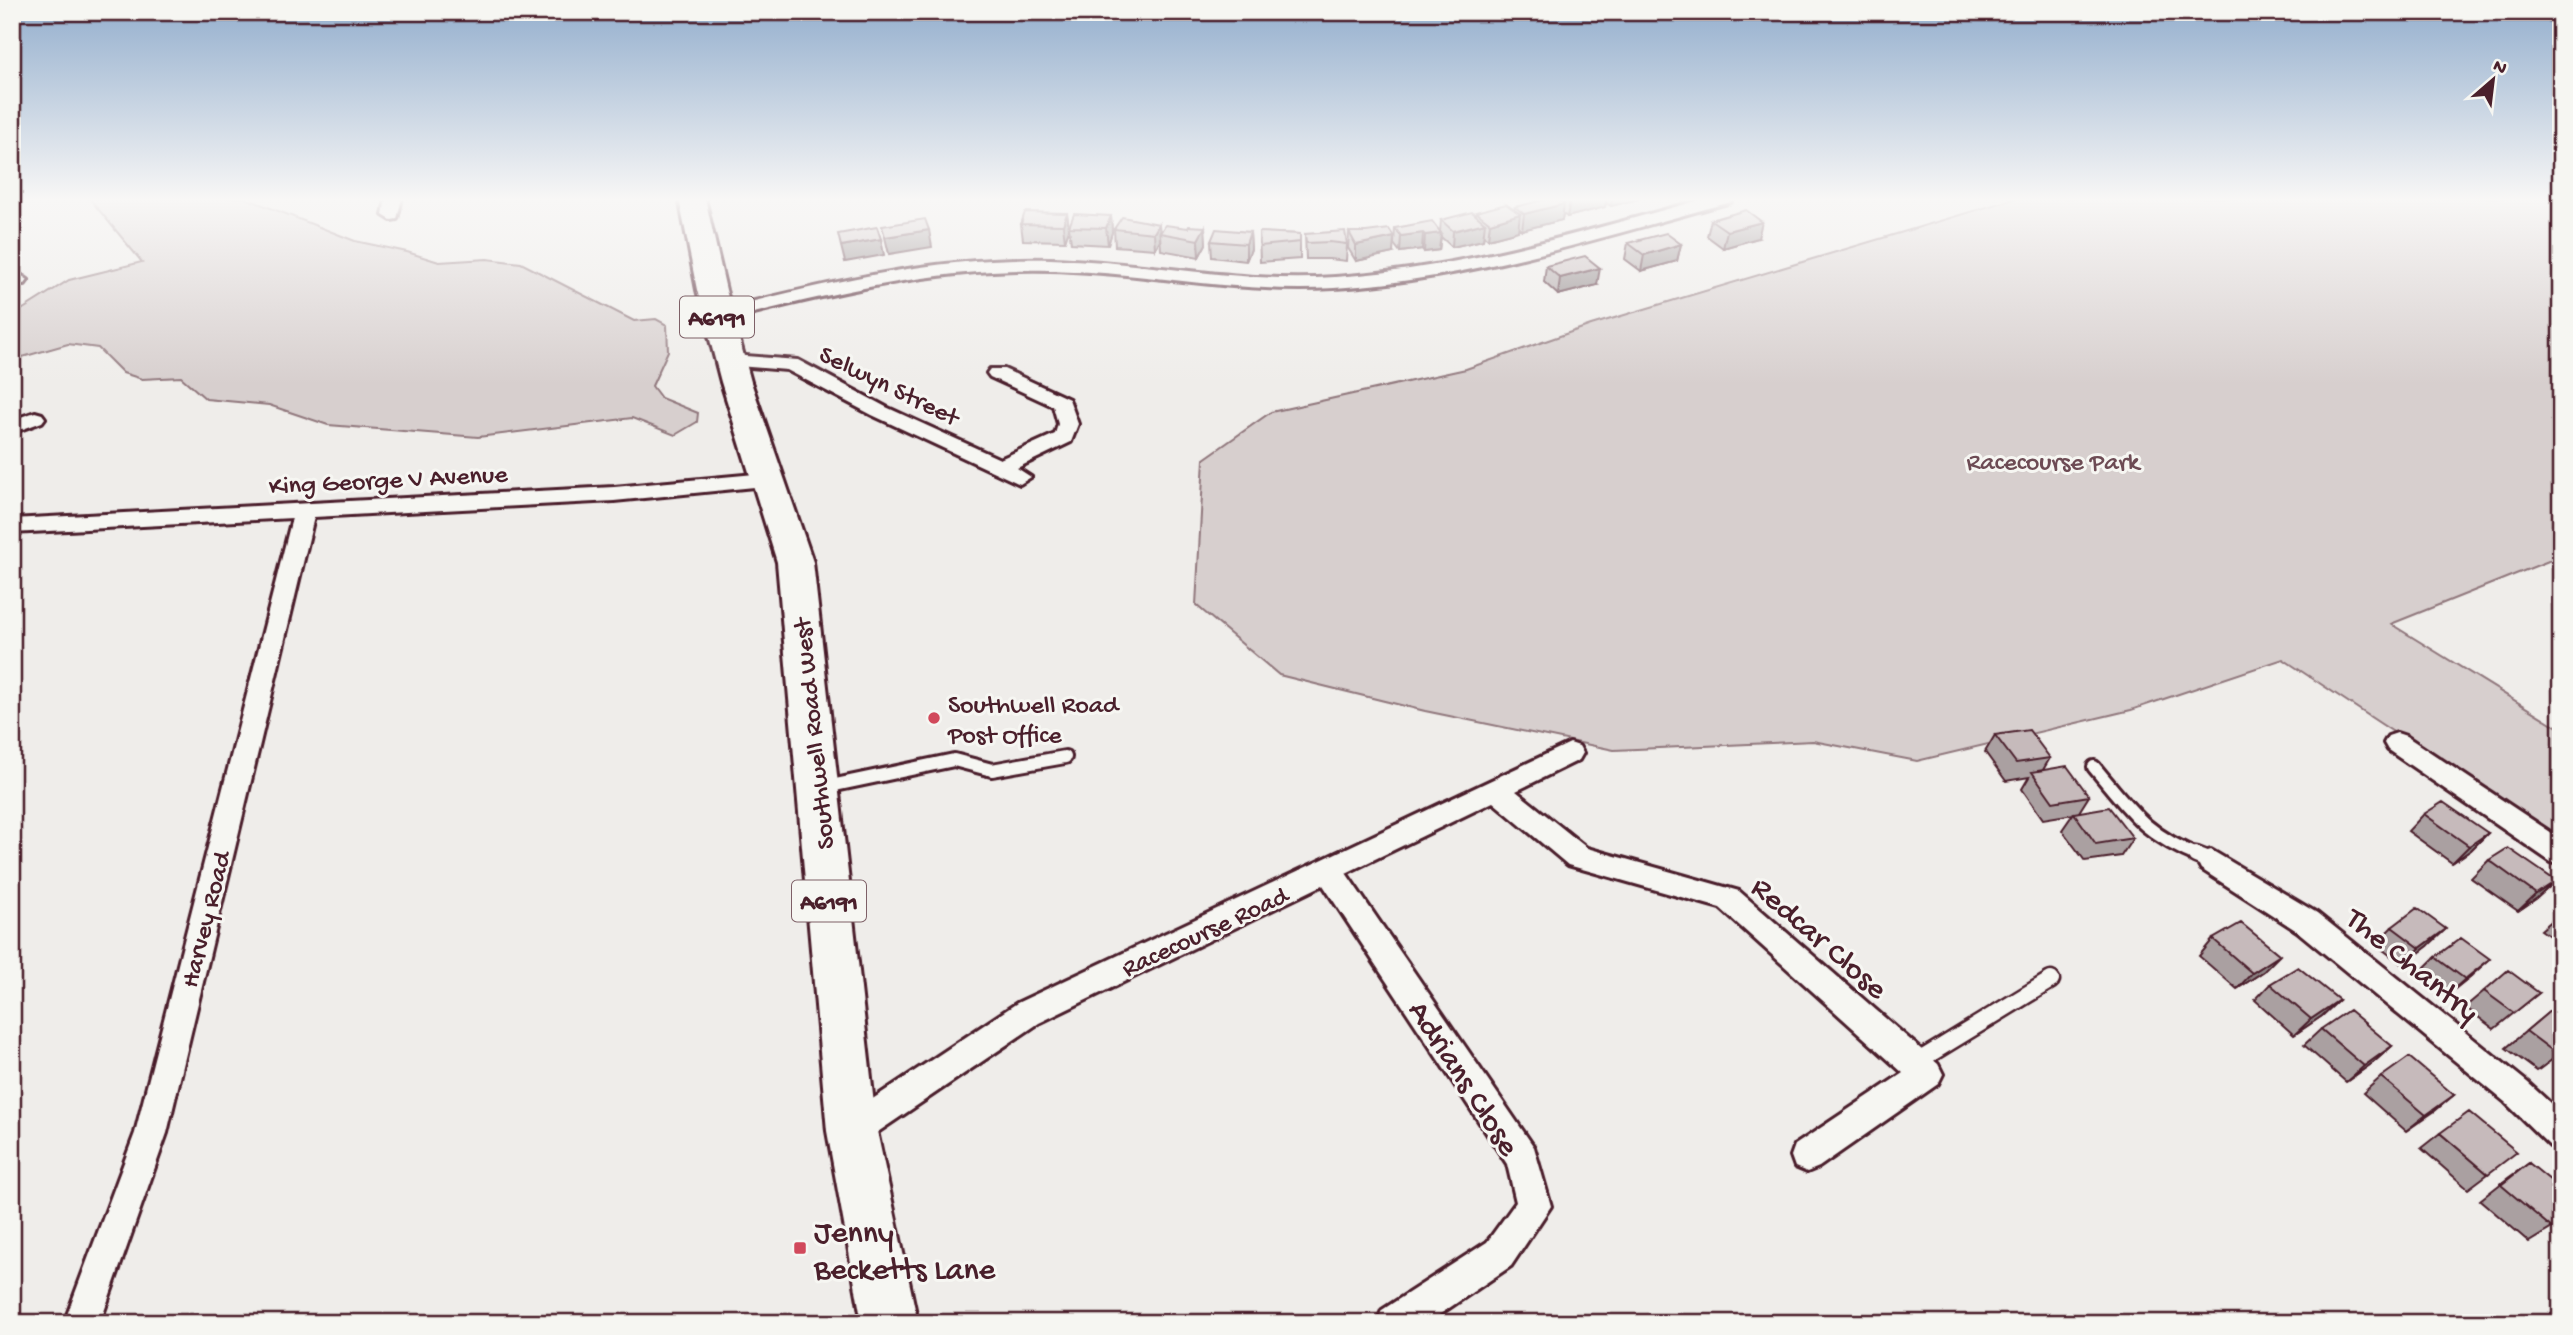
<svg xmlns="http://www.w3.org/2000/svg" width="2573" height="1335" viewBox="0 0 2573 1335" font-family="'Gochi Hand',sans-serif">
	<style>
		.green { fill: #d7cfce; stroke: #90777c; stroke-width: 2 }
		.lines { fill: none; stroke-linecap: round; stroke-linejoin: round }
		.lane-far1-casing { stroke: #4a1f2b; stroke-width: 18 }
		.lane-casing { stroke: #4a1f2b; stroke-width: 21 }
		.street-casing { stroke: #4a1f2b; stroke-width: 6 }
		.primary-casing { stroke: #4a1f2b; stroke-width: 6 }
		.lane-far1 { stroke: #f6f6f2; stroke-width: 12 }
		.lane { stroke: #f6f6f2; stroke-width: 16 }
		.street { fill: #f6f6f2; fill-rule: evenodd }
		.primary { fill: #f6f6f2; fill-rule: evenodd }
		.wall { fill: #aaa0a1; stroke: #4a1f2b; stroke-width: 2 }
		.shaded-wall { fill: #8b8283; stroke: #4a1f2b; stroke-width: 2 }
		.building { fill: #c6babb; stroke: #4a1f2b; stroke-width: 2 }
		.poi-dot { fill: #d1495b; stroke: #f6f6f2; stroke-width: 2.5 }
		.labels { text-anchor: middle; stroke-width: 6; stroke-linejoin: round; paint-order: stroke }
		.shield { fill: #f6f6f2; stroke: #7e6067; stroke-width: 2 }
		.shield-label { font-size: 24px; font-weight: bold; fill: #4a1f2b }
		.street-label { font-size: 26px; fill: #4a1f2b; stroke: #f6f6f2 }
		.park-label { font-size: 26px; fill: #6d4b54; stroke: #f6f6f2 }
		.poi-label { font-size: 26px; fill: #4a1f2b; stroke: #f6f6f2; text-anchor: start }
		.near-street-label { font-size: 32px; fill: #4a1f2b; stroke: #f6f6f2 }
		.near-poi-label { font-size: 32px; fill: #4a1f2b; stroke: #f6f6f2; text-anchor: start }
	</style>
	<rect width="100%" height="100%" fill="#efedea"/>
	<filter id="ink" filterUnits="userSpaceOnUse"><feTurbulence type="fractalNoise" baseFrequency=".0143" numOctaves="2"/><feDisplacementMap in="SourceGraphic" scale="14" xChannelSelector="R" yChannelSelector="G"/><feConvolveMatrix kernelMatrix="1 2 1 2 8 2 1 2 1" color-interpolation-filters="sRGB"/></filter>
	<g filter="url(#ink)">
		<path class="green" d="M89,198H245L355,241L407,252L439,262L487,259L521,263L634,321L656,319L667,325L668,351L652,386L661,398L698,413L697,422L675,435L632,418L478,437L328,425L269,405L206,399L181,377L142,379L123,373L98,348L68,344L12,360V316L69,280L142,262Z
			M2017,198H2561V556L2391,624L2561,729V843L2283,659L2131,710L1917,761L1813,741L1614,750L1425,711L1279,675L1196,605L1204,459L1271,412L1466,369L1591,325Z"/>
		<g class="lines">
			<g class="lane-far1-casing">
				<path id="lane-far1" d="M2094,767C2131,811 2145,835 2201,857
					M821,788L954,760L992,770L1065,757"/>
			</g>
			<g class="lane-casing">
				<path id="lane" d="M2196,855L2211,861
					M1915,1063L2051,980"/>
			</g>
			<g class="street-casing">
				<path id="street" d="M386,198H402L397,219L391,220L383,215Z
					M1708,198H1733L1731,202C1601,237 1470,280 1334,288C1239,294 1145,272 1050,270C936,267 826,295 717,322L708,316L710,312C822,284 934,256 1050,259C1145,261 1239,284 1335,277C1462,269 1585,231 1708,198Z
					M12,269L28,280L25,284L12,283Z
					M732,355L798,360L886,407L1000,459L1055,434L1058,424L1053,406L990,377L987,373L990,369H1004L1069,399L1078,424L1071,442L1017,468L1031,477L1020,484L872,415L787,370L725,365L722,361Z
					M35,412L42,414L45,418L42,422L12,433V420Z
					M766,473L777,480L774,485L614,501L314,517L167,1133L100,1323H64L135,1133L292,518L12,533V519L614,487Z
					M2397,733L2406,736L2561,839V865L2551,862L2388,750L2384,743L2388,736Z
					M1570,743L1579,746L1583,753L1579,760L1516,791L1587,848L1739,891L1938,1064L1943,1074L1938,1084L1819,1167L1807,1172L1795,1167L1791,1156L1795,1145L1903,1073L1720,908L1568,865L1493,802L1346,873L1534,1147L1551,1206L1511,1266L1427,1323H1377L1382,1310L1487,1242L1516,1202L1507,1164L1323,885L1039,1023L863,1142L852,1146L841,1142L836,1131L841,1120L1017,1003Z
					M2211,850L2317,913L2527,1082L2561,1113V1150L2550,1146L2505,1102L2297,931L2201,869L2197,861L2201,853Z"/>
			</g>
			<g class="primary-casing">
				<path id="primary" d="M679,198H705L726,290L751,382L813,562L877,1131L918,1323H862L827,1131L777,562L721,382L697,290Z"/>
			</g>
			<use href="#lane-far1" class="lane-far1"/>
			<use href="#lane" class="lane"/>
			<use href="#street" class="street"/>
			<use href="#primary" class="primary"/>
		</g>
		<path class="wall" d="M1559,198H1639V199L1611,206L1606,203L1605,207L1567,217L1563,214L1562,220L1522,230L1518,228V231L1488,239L1484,236L1483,240L1452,247L1441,237L1439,250L1424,252L1422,249L1400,252L1394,244L1395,228L1440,232L1441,220L1476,215V212L1514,210L1515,207L1559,200Z
			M1067,213L1069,229L1065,241L1023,240L1021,224Z
			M1111,216L1112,232L1108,245L1071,243L1069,227Z
			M1711,220L1758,238L1723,248L1707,236Z
			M1159,224L1160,241L1155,249L1115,246L1114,229Z
			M1205,227L1206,244L1199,257L1161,250L1160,233L1188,228Z
			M1250,232L1251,249L1246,261L1212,257L1211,241Z
			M1259,232L1300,234V259L1260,262Z
			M1349,232L1393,253L1356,261L1348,248Z
			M1305,234L1347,244L1346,261L1329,259H1306Z
			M1628,243L1681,244L1677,261L1641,271L1625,259Z
			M1546,266L1597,285L1558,295L1544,282Z
			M1995,735L2050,758L2043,770L2089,796L2079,812L2133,838L2121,856L2085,861L2062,830L2073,814L2043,819L2022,789L2029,777L2006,781L1985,752Z
			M2424,814L2488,833L2471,850L2452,863L2408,831Z
			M2489,860L2556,881L2537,898L2518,911L2471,878Z
			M2561,913V944L2541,930Z
			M2392,927L2428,946L2403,965L2375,944Z
			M2213,939L2264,971L2237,989L2199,956Z
			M2435,957L2471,976L2446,996L2418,974Z
			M2270,984L2339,1000L2322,1016L2294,1035L2255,1000Z
			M2484,991L2539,993L2494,1029L2465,1007Z
			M2551,1010L2561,1053L2537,1071L2506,1048Z
			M2321,1029L2392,1046L2374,1062L2346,1082L2304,1045Z
			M2381,1077L2454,1095L2406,1131L2363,1093Z
			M2440,1133L2488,1174L2468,1189L2421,1148Z
			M2529,1163L2552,1228L2529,1242L2480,1200L2508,1178Z"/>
		<path class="shaded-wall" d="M1346,198H1359L1346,201Z
			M1583,198H1607L1605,207L1567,217L1570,201Z
			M1612,198H1639V199L1611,206Z
			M1564,204L1562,220L1522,230L1524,214Z
			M1067,213L1069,229L1065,241L1063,225Z
			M1520,214L1518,231L1488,239L1490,223Z
			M1111,216L1112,232L1108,245L1106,228Z
			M1762,222L1758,238L1723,248L1727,231Z
			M1485,223L1483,240L1452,247L1453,231Z
			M1159,224L1160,241L1155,249L1154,233Z
			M1205,227L1206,244L1199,257L1198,240Z
			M929,230L932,247L889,254L885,237Z
			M1250,232L1251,249L1246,261V244Z
			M1423,233L1422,249L1400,252L1401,236Z
			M1441,233L1439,250L1424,252L1425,235Z
			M1394,237L1393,253L1356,261V245Z
			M881,239L884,255L845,262L841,246Z
			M1681,244L1677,261L1641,271L1644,255Z
			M1600,268L1597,285L1558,295L1560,278Z
			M2488,833L2471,850L2452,863L2469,846Z
			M2556,881L2537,898L2518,911L2536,894Z
			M2446,929L2428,946L2403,965L2420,948Z
			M2280,955L2264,971L2237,989L2252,973Z
			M2490,959L2471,976L2446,996L2465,979Z
			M2339,1000L2322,1016L2294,1035L2311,1019Z
			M2392,1046L2374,1062L2346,1082L2364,1066Z
			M2454,1095L2435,1111L2406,1131L2426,1115Z"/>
		<path class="building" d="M1551,198H1556L1564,204L1524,214L1515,207Z
			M1565,198H1583L1570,201Z
			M1506,204L1520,214L1490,223L1476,212Z
			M1746,210L1762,222L1727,231L1711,220Z
			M1025,212L1067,213L1063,225L1021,224Z
			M1472,212L1485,223L1453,231L1441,220Z
			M1074,214L1111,216L1106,228L1069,227Z
			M1122,217L1159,224L1154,233L1114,229Z
			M925,219L929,230L885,237L882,226Z
			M1432,221L1441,233L1425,235L1423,233L1401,236L1395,228Z
			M1165,225L1188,228L1189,226L1205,227L1198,240L1160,233Z
			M877,227L881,239L841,246L838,234Z
			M1216,229L1250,232L1246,244L1211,241Z
			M1389,229L1394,237L1356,245L1349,232H1366Z
			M1345,231L1347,244L1330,242L1306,243L1305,234Z
			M1259,232L1300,234V242L1260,246Z
			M1666,233L1681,244L1644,255L1628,243Z
			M1585,256L1600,268L1560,278L1546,266Z
			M2029,730L2050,758L2016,763L1995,735Z
			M2067,766L2089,796L2053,802L2032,772Z
			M2443,802L2488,833L2469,846L2424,814Z
			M2109,807L2133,838L2096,844L2074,813Z
			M2508,848L2556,881L2536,894L2489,860Z
			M2417,908L2446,929L2420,948L2392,927Z
			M2241,923L2280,955L2252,973L2213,939Z
			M2461,938L2490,959L2465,979L2435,957Z
			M2298,967L2339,1000L2311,1019L2270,984Z
			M2508,970L2539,993L2514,1013L2484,991Z
			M2349,1010L2392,1046L2364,1066L2321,1029Z
			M2551,1010L2561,1017V1053L2558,1055L2526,1031Z
			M2409,1057L2454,1095L2426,1115L2381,1077Z
			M2469,1112L2517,1152L2488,1174L2440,1133Z
			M2529,1163L2561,1189V1221L2552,1228L2501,1185Z"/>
	</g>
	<linearGradient id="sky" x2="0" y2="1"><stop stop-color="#93aecd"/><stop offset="0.52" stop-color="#f8f7f6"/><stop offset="1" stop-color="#f8f7f6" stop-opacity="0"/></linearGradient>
	<rect width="2573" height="384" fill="url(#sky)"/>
	<g class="poi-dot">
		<circle cx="934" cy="718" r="7"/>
		<rect x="793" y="1241" width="14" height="14" rx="3.5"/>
	</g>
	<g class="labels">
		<g class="shield">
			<rect x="680" y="296.5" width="74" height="41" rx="5"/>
			<rect x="792" y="880.5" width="74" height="41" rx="5"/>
		</g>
		<g class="shield-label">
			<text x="717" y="325">A6191</text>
			<text x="829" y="909">A6191</text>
		</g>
		<g class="street-label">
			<text transform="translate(890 384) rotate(26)" y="9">Selwyn Street</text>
			<text transform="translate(388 478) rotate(-3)" y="9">King George V Avenue</text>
			<text transform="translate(812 734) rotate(-96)" y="9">Southwell Road West</text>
			<text transform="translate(204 919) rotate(-76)" y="9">Harvey Road</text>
			<text transform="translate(1204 930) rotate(-25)" y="9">Racecourse Road</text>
		</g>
		<g class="park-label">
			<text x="2053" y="469">Racecourse Park</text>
		</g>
		<g class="poi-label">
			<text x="948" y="712">Southwell Road<tspan x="948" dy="30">Post Office</tspan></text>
		</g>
		<g class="near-street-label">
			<text transform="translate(1821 936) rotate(41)" y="11">Redcar Close</text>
			<text transform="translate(2414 963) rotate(39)" y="11">The Chantry</text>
			<text transform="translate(1466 1077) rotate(57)" y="11">Adrians Close</text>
		</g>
		<g class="near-poi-label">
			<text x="814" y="1241">Jenny<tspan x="814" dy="37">Becketts Lane</tspan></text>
		</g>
	</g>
	<rect width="2573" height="1335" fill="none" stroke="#f6f6f2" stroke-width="42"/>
	<rect x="21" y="21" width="2531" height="1293" fill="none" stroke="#4a1f2b" stroke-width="2.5" filter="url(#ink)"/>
	<g transform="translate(2493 80) rotate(28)" stroke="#f6f6f2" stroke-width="5" paint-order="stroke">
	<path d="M0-5L12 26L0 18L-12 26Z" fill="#4a1f2b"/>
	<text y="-10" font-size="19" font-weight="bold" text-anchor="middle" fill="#4a1f2b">N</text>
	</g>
</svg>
